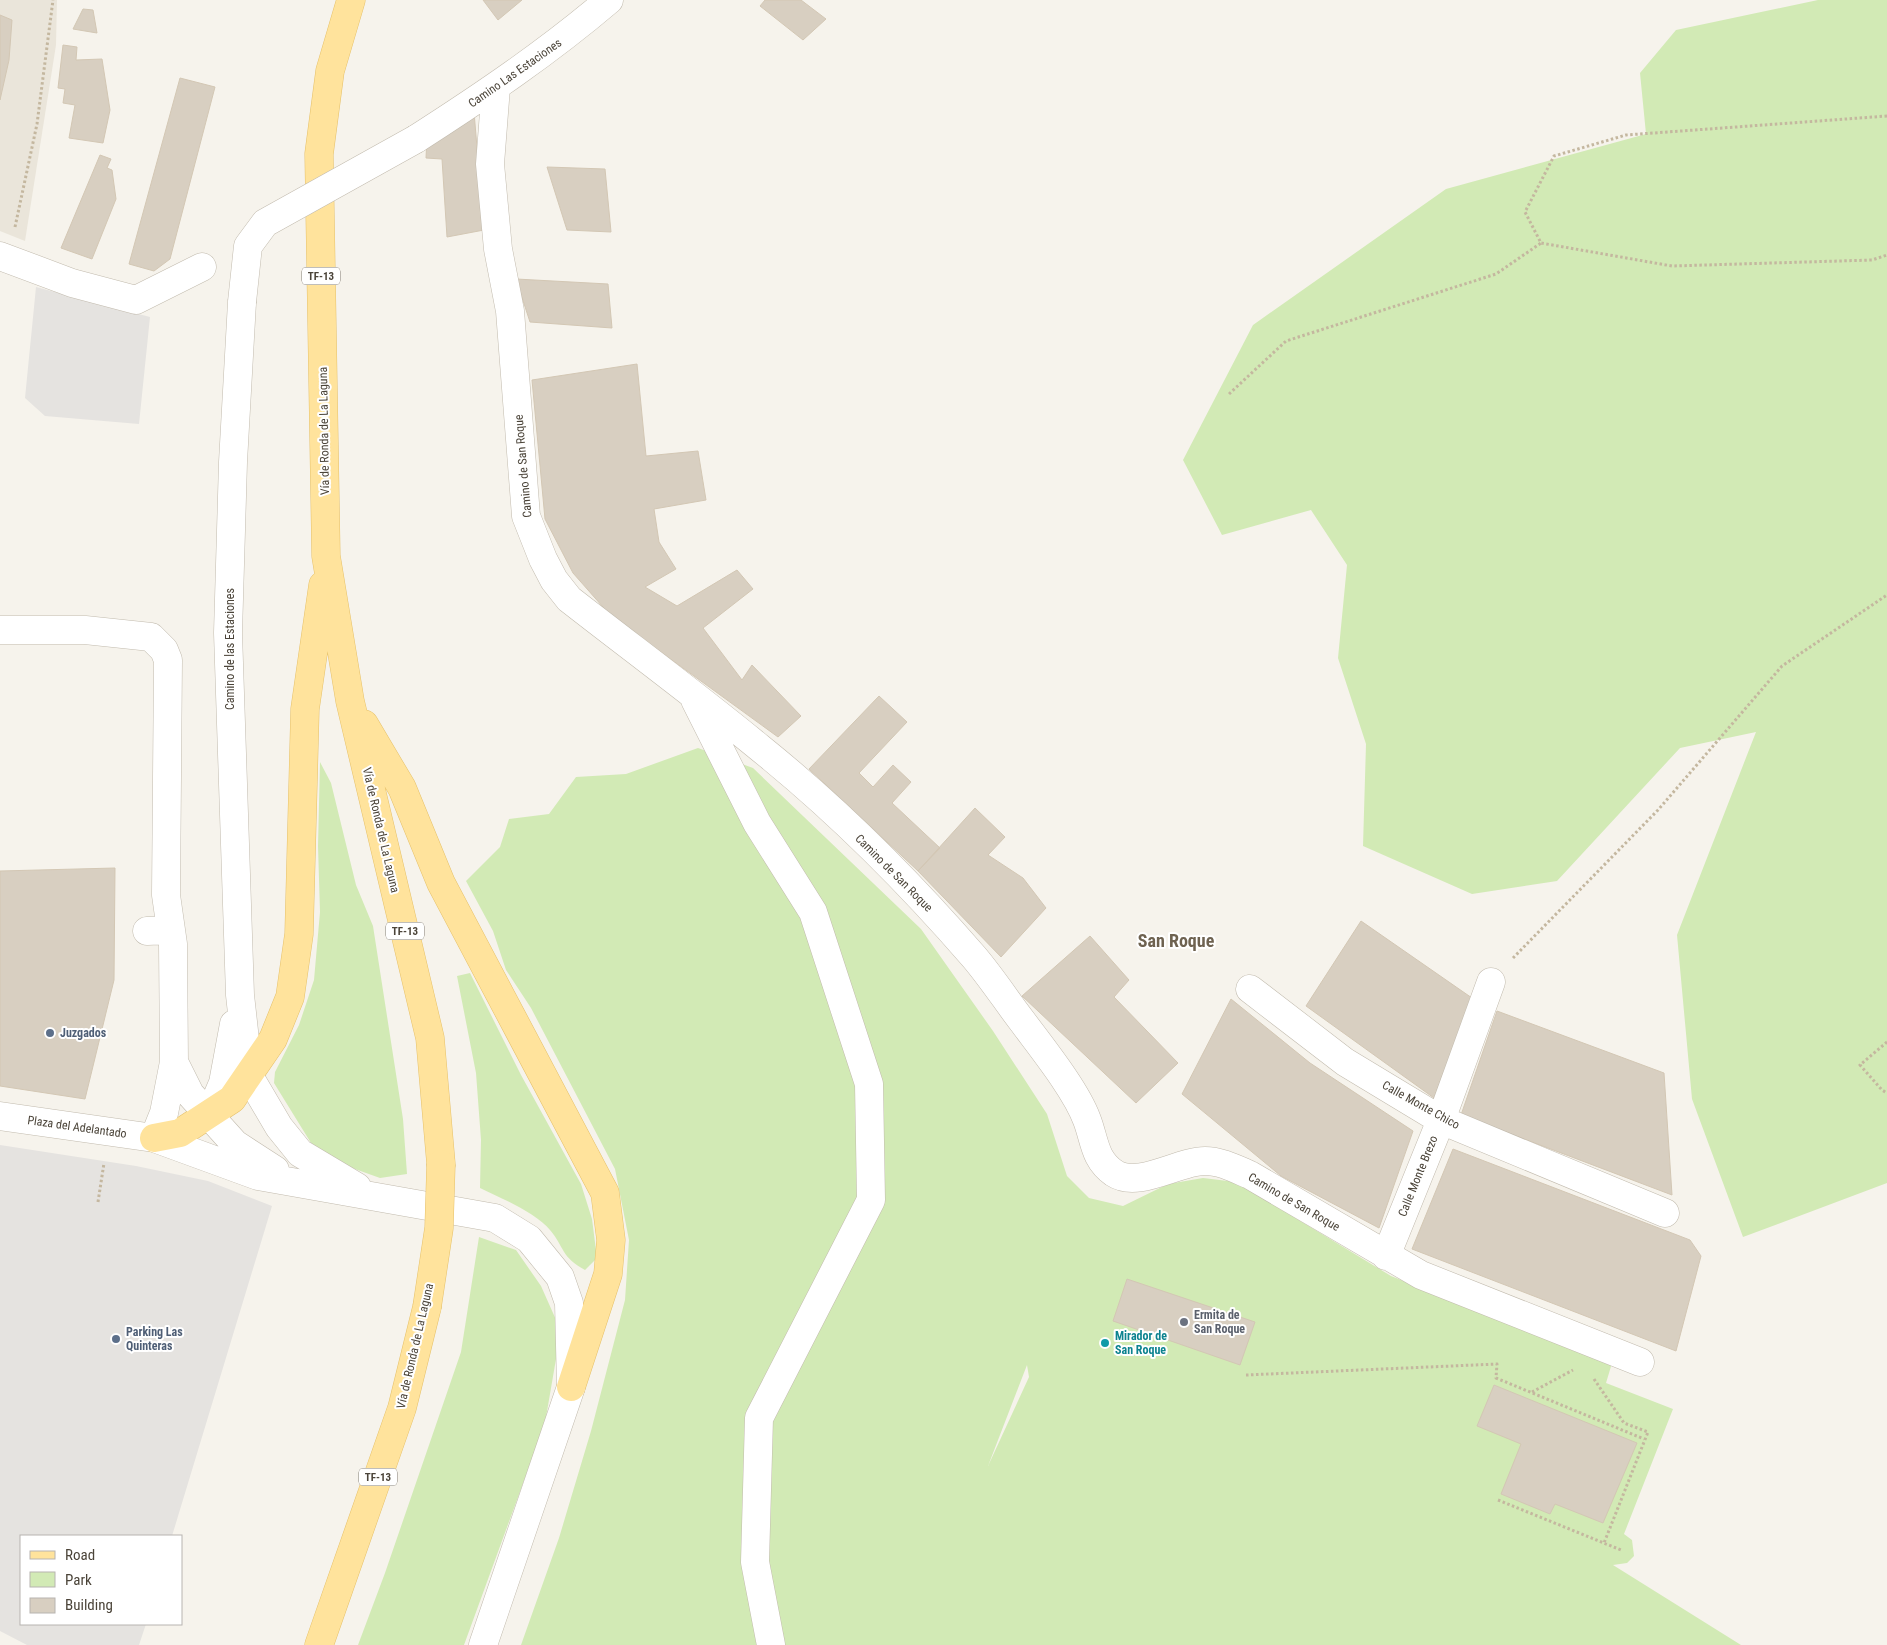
<svg xmlns="http://www.w3.org/2000/svg" width="1887" height="1645" viewBox="0 0 1887 1645" font-family="'Roboto Condensed',sans-serif">
	<style>
		.residential { fill: #eae5da }
		.green { fill: #d2eab5; fill-rule: evenodd }
		.parking { fill: #e5e3e0 }
		.building { fill: #d8cfc1; stroke: #d3c7b4 }
		.lines { fill: none; stroke-linecap: round; stroke-linejoin: round }
		.minor-casing { stroke: #c2bbae; stroke-width: 29 }
		.major-casing { stroke: #e6c16a; stroke-width: 29 }
		.path { stroke: #c4b79f; stroke-width: 3; stroke-dasharray: 2.5 2.5; stroke-linecap: butt }
		.minor { stroke: #fff; stroke-width: 28 }
		.major { stroke: #ffe39c; stroke-width: 28 }
		.minor-bridge-casing { stroke: #c2bbae; stroke-width: 29; stroke-linecap: butt }
		.major-bridge-casing { stroke: #e6c16a; stroke-width: 29; stroke-linecap: butt }
		.minor-bridge { stroke: #fff; stroke-width: 28 }
		.major-bridge { stroke: #ffe39c; stroke-width: 28 }
		.service-dot { fill: #5c6f8a; stroke: #fff; stroke-width: 2 }
		.worship-dot { fill: #6b7280; stroke: #fff; stroke-width: 2 }
		.culture-dot { fill: #0f9aa8; stroke: #fff; stroke-width: 2 }
		.labels { text-anchor: middle; stroke-width: 4; stroke-linejoin: round; paint-order: stroke }
		.shield { fill: #fff; stroke: #817c74; stroke-width: 1 }
		.shield-label { font-size: 11px; font-weight: bold; fill: #4b4439 }
		.street-label { font-size: 12px; fill: #4b4439; stroke: #fff }
		.service-label { font-size: 12px; font-weight: bold; fill: #4e5e75; stroke: #fff; text-anchor: start }
		.worship-label { font-size: 12px; font-weight: bold; fill: #5b616d; stroke: #fff; text-anchor: start }
		.culture-label { font-size: 12px; font-weight: bold; fill: #0d838f; stroke: #fff; text-anchor: start }
		.district-label { font-size: 18px; font-weight: bold; fill: #6e6250; stroke: #fff }
	</style>
	<rect width="100%" height="100%" fill="#f6f3ec"/>
	<path class="residential" d="M0,0H57L56,45L25,241L0,231Z"/>
	<path class="green" d="M1818,0H1887V1183L1743,1237L1692,1099L1677,935L1756,732L1680,748L1557,881L1472,894L1363,846L1366,744L1338,658L1347,565L1311,510L1222,535L1183,460L1253,325L1446,189L1646,134L1640,73L1676,30Z
		M698,748L753,768L921,929L993,1031L1047,1114L1067,1176L1089,1198L1123,1206L1168,1184L1203,1178L1236,1182L1391,1276L1612,1363L1606,1383L1673,1409L1624,1534L1632,1540L1634,1556L1627,1563L1613,1565L1741,1645H521L559,1538L591,1431L625,1300L629,1240L615,1169L531,1008L506,970L493,931L466,881L500,847L509,819L549,814L576,777L626,774ZM1027,1365L1029,1377L988,1466Z
		M320,762L331,783L356,885L373,926L403,1119L407,1174L380,1178L341,1164L311,1143L274,1083L275,1072L299,1025L314,980L320,912L318,846Z
		M470,973L521,1075L581,1184L592,1219L597,1258L585,1270C561,1257 565,1248 550,1230C536,1213 501,1198 480,1188L481,1140L476,1073L457,976Z
		M479,1237L516,1250L541,1286L557,1322L556,1359L545,1423L464,1645H358L385,1573L461,1352Z"/>
	<path class="parking" d="M36,287L150,317L139,424L45,416L25,398Z
		M0,1145L136,1166L208,1181L272,1206L172,1536H21V1624H146L139,1645H27L0,1631Z"/>
	<path class="building" d="M483,0H522L498,20Z
		M765,0H801L826,19L803,40L760,6Z
		M83,9L93,10L97,33L73,29Z
		M0,15L12,20L9,60L0,100Z
		M63,45L77,47L76,60L102,59L110,110L103,143L69,138L75,105L63,103L65,89L58,88Z
		M180,78L215,87L170,259L154,271L129,264Z
		M474,112L484,230L447,237L442,159L426,158L427,138Z
		M100,155L111,159L107,168L112,170L116,199L92,259L61,248Z
		M547,167L605,169L611,232L567,230Z
		M516,279L608,284L612,328L530,322Z
		M637,364L646,456L698,451L706,500L654,509L659,542L676,569L645,587L677,606L737,570L753,589L703,628L742,680L752,665L801,716L778,737L610,615L573,573L545,519L532,380Z
		M879,696L907,722L859,773L873,787L893,765L911,782L892,803L940,848L918,871L809,769Z
		M975,808L1005,837L988,855L1023,878L1046,908L1001,957L918,871Z
		M115,868L114,980L85,1099L0,1086V871Z
		M1361,921L1472,998L1434,1098L1306,1006Z
		M1090,936L1129,980L1114,997L1178,1063L1136,1103L1022,996Z
		M1231,999L1310,1063L1413,1131L1379,1228L1281,1176L1182,1094Z
		M1497,1011L1664,1073L1672,1195L1461,1115Z
		M1453,1149L1690,1240L1701,1256L1676,1351L1412,1249Z
		M1127,1279L1255,1322L1240,1365L1113,1321Z
		M1494,1385L1637,1443L1603,1523L1555,1504L1550,1514L1501,1494L1521,1444L1477,1426Z"/>
	<g class="lines">
		<g class="minor-casing">
			<path id="minor" d="M496,87L490,164L498,249L510,311L526,516L543,559L554,580L569,599C633,649 698,697 760,748C837,810 909,882 974,957C991,977 1006,1000 1022,1021C1042,1048 1076,1090 1087,1120C1095,1141 1094,1159 1114,1173C1138,1189 1178,1161 1205,1161C1221,1161 1236,1169 1250,1175L1421,1275L1640,1362
				M416,139C483,96 548,52 609,0
				M0,256L72,283L136,300L202,267
				M242,302L233,462L228,633L240,995L249,1076L279,1127L300,1153L357,1187
				M0,630H85L151,637L164,650L168,660L166,895L173,944L174,1062L164,1113L154,1138
				M695,700L757,823L813,912L869,1084L871,1200L759,1418L755,1562L771,1645
				M147,931L171,930
				M1250,989L1345,1062L1441,1120L1665,1213
				M174,1062L190,1094L235,1144L275,1170
				M0,1116L154,1138L258,1176L495,1218L529,1239L560,1277L569,1303L571,1387L483,1645
				M209,1116L223,1083L234,1024
				M1386,1256L1441,1120L1491,982"/>
		</g>
		<g class="major-casing">
			<path id="major" d="M351,0L330,71L319,154L326,556L350,701L430,1038L441,1164
				M364,724L402,788L441,883L605,1193L611,1240L608,1274L571,1387
				M154,1138L180,1133L232,1099L273,1039L290,997L299,934L305,709L323,585
				M319,1645L402,1408L427,1307"/>
		</g>
		<path class="path" d="M1887,116L1626,135L1554,156L1525,212L1541,243L1672,266L1872,260L1887,255
			M15,227L37,124L53,0
			M1229,394L1286,341L1496,274L1541,243
			M1513,958L1658,810L1782,666L1887,595
			M1887,1042L1860,1065L1882,1090L1887,1093
			M98,1202L104,1163
			M1246,1375L1497,1364L1496,1378L1644,1439
			M1594,1379L1624,1423L1648,1432L1604,1543
			M1532,1392L1573,1370
			M1498,1500L1621,1550"/>
		<use href="#minor" class="minor"/>
		<use href="#major" class="major"/>
		<g class="minor-bridge-casing">
			<path id="minor-bridge" d="M242,302L248,246L265,223L416,139"/>
		</g>
		<g class="major-bridge-casing">
			<path id="major-bridge" d="M427,1307L439,1228L441,1164"/>
		</g>
		<use href="#minor-bridge" class="minor-bridge"/>
		<use href="#major-bridge" class="major-bridge"/>
	</g>
	<g class="service-dot">
		<circle cx="50" cy="1033" r="5"/>
		<circle cx="116" cy="1339" r="5"/>
	</g>
	<circle class="worship-dot" cx="1184" cy="1322" r="5"/>
	<circle class="culture-dot" cx="1105" cy="1343" r="5"/>
	<g class="labels">
		<g class="shield">
			<rect x="302" y="267.5" width="38" height="17" rx="4"/>
			<rect x="386" y="922.5" width="38" height="17" rx="4"/>
			<rect x="359" y="1468.5" width="38" height="17" rx="4"/>
		</g>
		<g class="shield-label">
			<text x="321" y="280">TF-13</text>
			<text x="405" y="935">TF-13</text>
			<text x="378" y="1481">TF-13</text>
		</g>
		<g class="street-label">
			<text transform="translate(515 73) rotate(-35)" y="4">Camino Las Estaciones</text>
			<text transform="translate(324 431) rotate(-91)" y="4">Vía de Ronda de La Laguna</text>
			<text transform="translate(523 466) rotate(-95)" y="4">Camino de San Roque</text>
			<text transform="translate(230 649) rotate(-90)" y="4">Camino de las Estaciones</text>
			<text transform="translate(381 830) rotate(77)" y="4">Vía de Ronda de La Laguna</text>
			<text transform="translate(894 873) rotate(45)" y="4">Camino de San Roque</text>
			<text transform="translate(1421 1105) rotate(29)" y="4">Calle Monte Chico</text>
			<text transform="translate(77 1127) rotate(8)" y="4">Plaza del Adelantado</text>
			<text transform="translate(1418 1176) rotate(-68)" y="4">Calle Monte Brezo</text>
			<text transform="translate(1294 1202) rotate(30)" y="4">Camino de San Roque</text>
			<text transform="translate(415 1346) rotate(-77)" y="4">Vía de Ronda de La Laguna</text>
		</g>
		<g class="service-label">
			<text x="60" y="1037">Juzgados</text>
			<text x="126" y="1336">Parking Las<tspan x="126" dy="14">Quinteras</tspan></text>
		</g>
		<g class="worship-label">
			<text x="1194" y="1319">Ermita de<tspan x="1194" dy="14">San Roque</tspan></text>
		</g>
		<g class="culture-label">
			<text x="1115" y="1340">Mirador de<tspan x="1115" dy="14">San Roque</tspan></text>
		</g>
		<g class="district-label">
			<text x="1176" y="947">San Roque</text>
		</g>
	</g>
	<rect x="20" y="1535" width="162" height="90" fill="#ffffff" stroke="#b7b4b0"/>
	<rect x="30" y="1551" width="25" height="8" fill="#ffe39c" stroke="#b7b4b0"/>
	<text x="65" y="1560" font-size="15" fill="#4b4439">Road</text>
	<rect x="30" y="1572" width="25" height="15" fill="#d2eab5" stroke="#b7b4b0"/>
	<text x="65" y="1585" font-size="15" fill="#4b4439">Park</text>
	<rect x="30" y="1598" width="25" height="15" fill="#d8cfc1" stroke="#b7b4b0"/>
	<text x="65" y="1610" font-size="15" fill="#4b4439">Building</text>
</svg>
